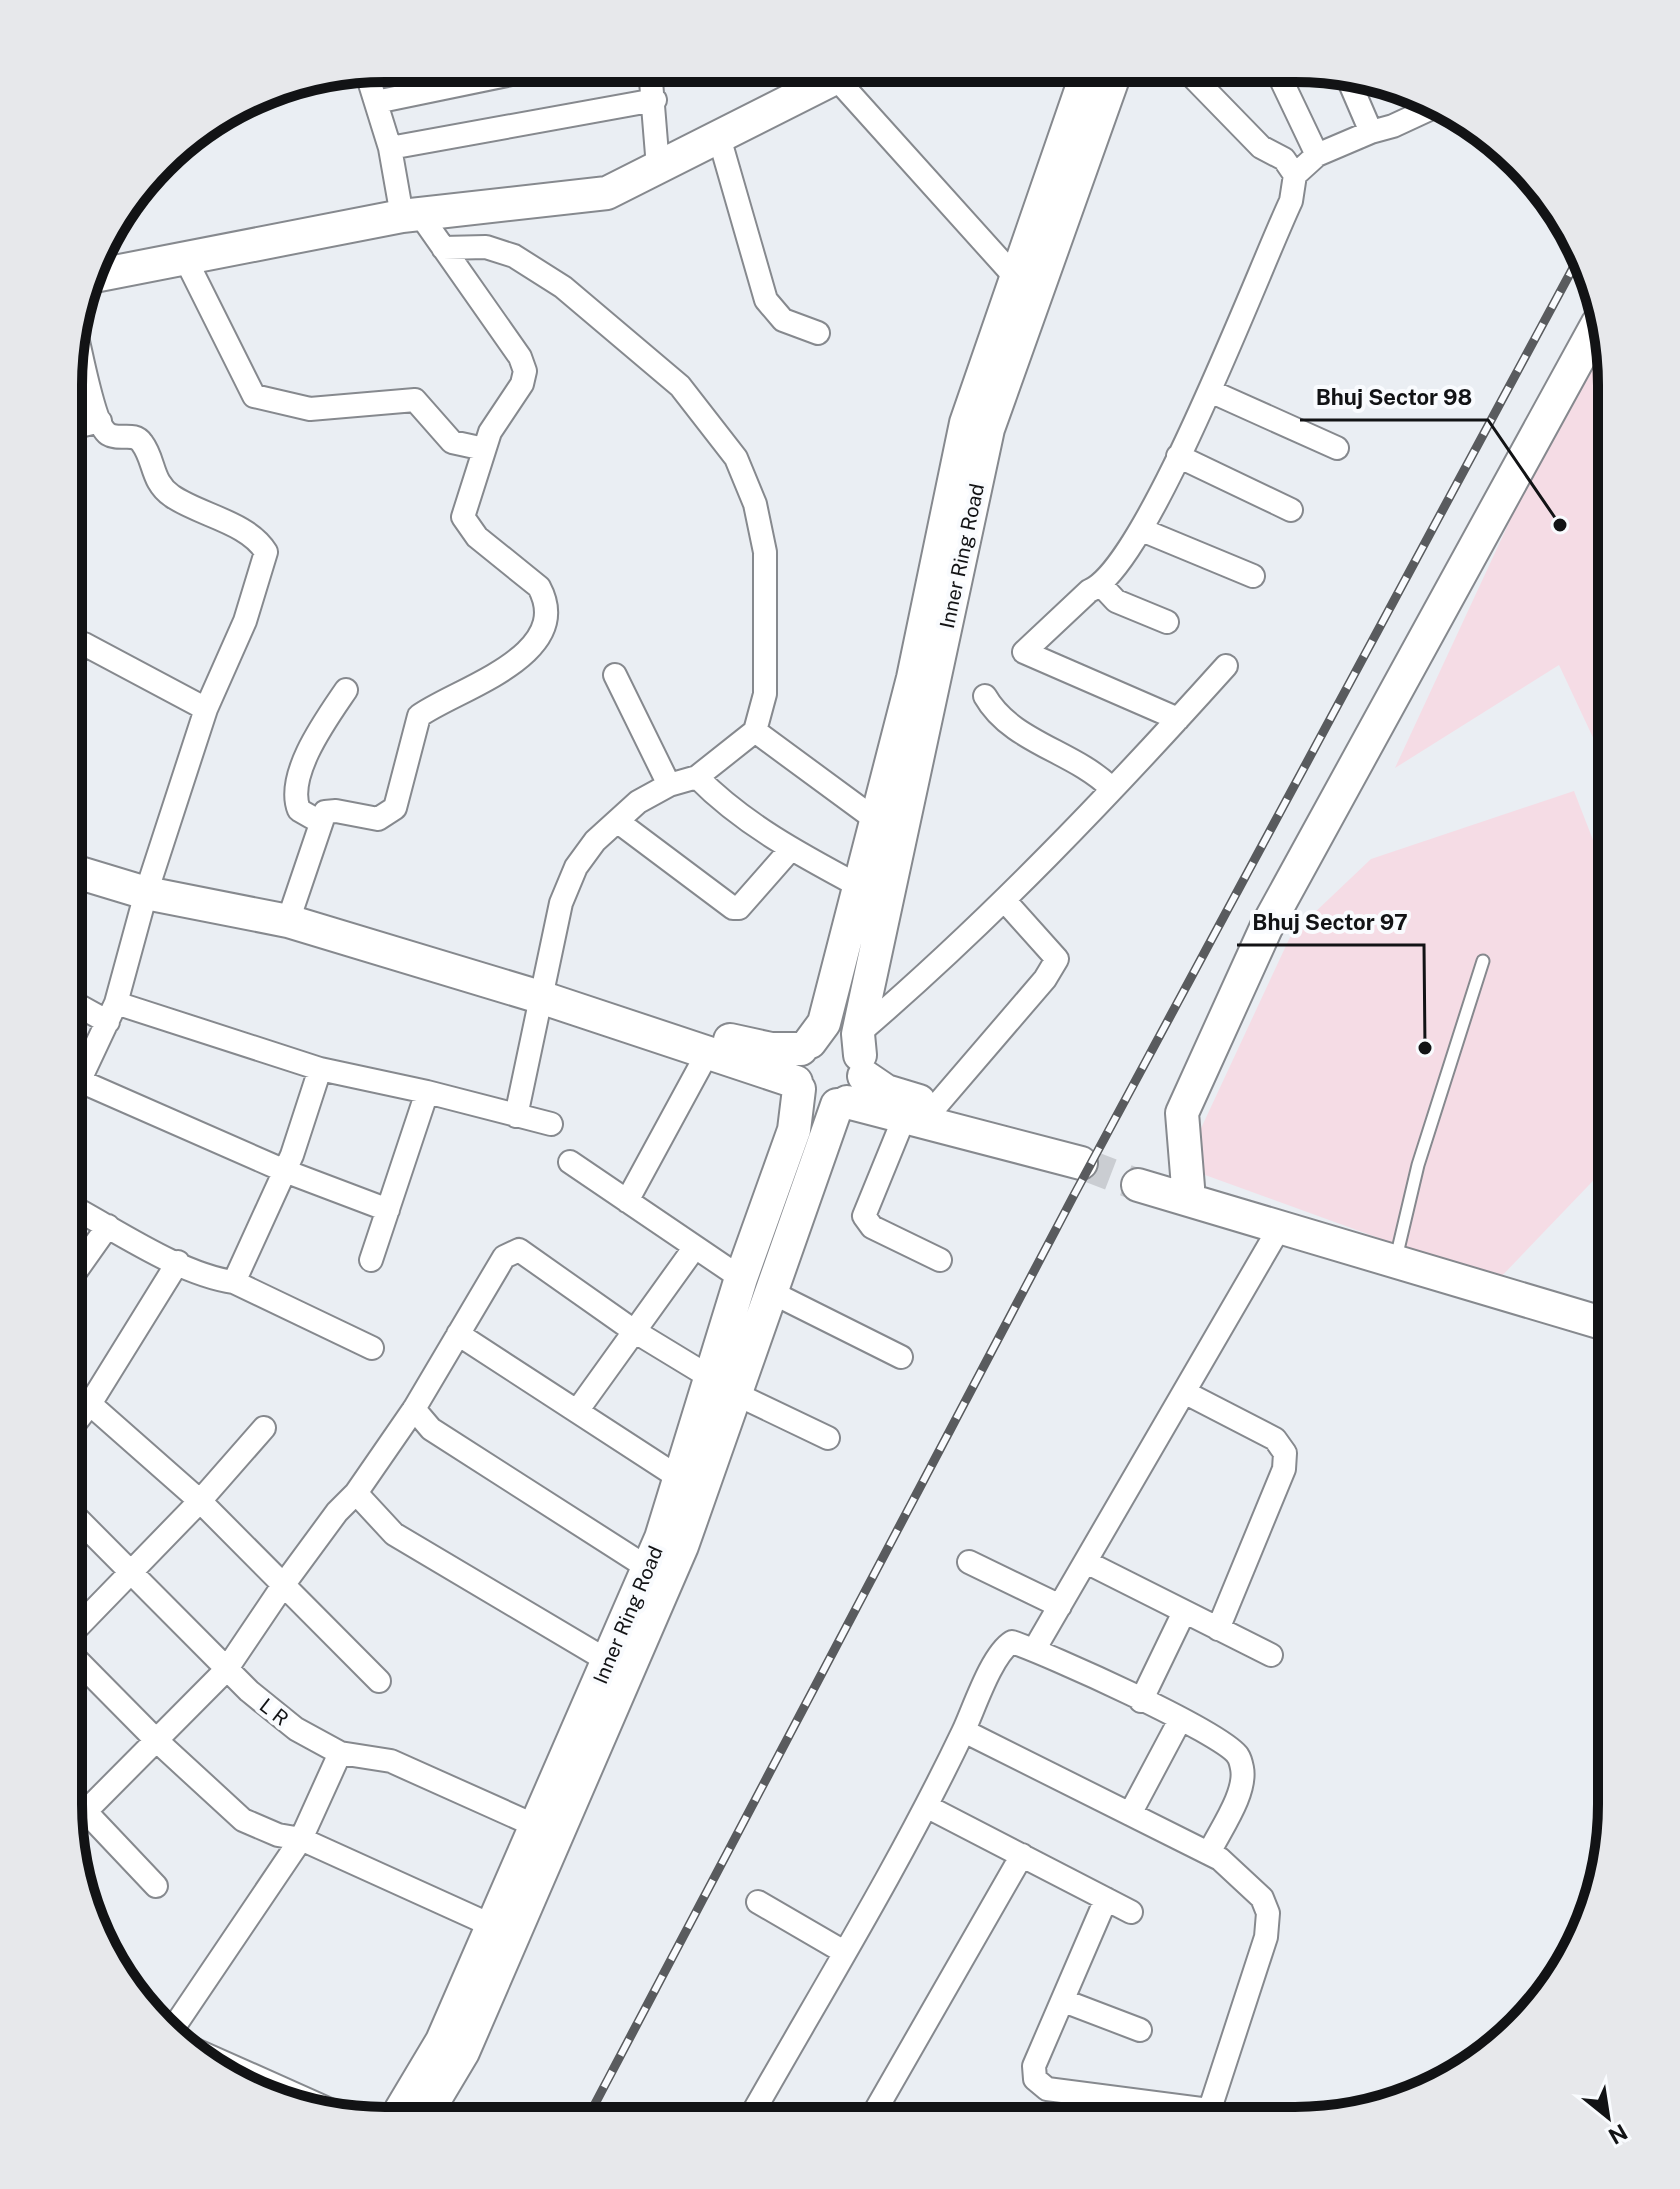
<svg xmlns="http://www.w3.org/2000/svg" width="1680" height="2189" viewBox="0 0 1680 2189" font-family="'Public Sans',sans-serif">
	<style>
		.industrial { fill: #f5dce5 }
		.lines { fill: none; stroke-linecap: round; stroke-linejoin: round }
		.secondary-tunnel { stroke: #cacdd2; stroke-width: 32; stroke-dasharray: 32 16; stroke-linecap: butt }
		.lane-casing { stroke: #86898e; stroke-width: 15 }
		.street-casing { stroke: #86898e; stroke-width: 26 }
		.secondary-casing { stroke: #86898e; stroke-width: 36 }
		.lane { stroke: #fff; stroke-width: 11 }
		.street { stroke: #fff; stroke-width: 22 }
		.secondary { stroke: #fff; stroke-width: 32 }
		.rail-casing { stroke: #595b5e; stroke-width: 9 }
		.rail { stroke: #f9fbfe; stroke-width: 6; stroke-dasharray: 18; stroke-linecap: butt }
		.labels { text-anchor: middle; stroke-width: 8; stroke-linejoin: round; paint-order: stroke }
		.street-label { font-size: 20px; fill: #121315; stroke: #f9fbfe }
		.rim { fill: none; stroke: #121315; stroke-width: 10 }
		.leader { fill: none; stroke: #121315; stroke-width: 3 }
		.callout-dot { fill: #121315; stroke: #f9fbfe; stroke-width: 3 }
		.callout-label { font-size: 22px; text-anchor: middle; font-weight: bold; fill: #121315; stroke: #f9fbfe; stroke-width: 8; stroke-linejoin: round; paint-order: stroke }
	</style>
	<rect width="100%" height="100%" fill="#eaeef3"/>
	<path class="industrial" d="M1599,329L1612,385V778L1559,665L1395,768Z
		M1574,791L1612,889V1161L1497,1281L1183,1167L1291,935L1371,859Z"/>
	<g class="lines">
		<path class="secondary-tunnel" d="M1081,1163L1138,1185"/>
		<g class="lane-casing">
			<path id="lane" d="M1396,1258L1418,1165L1483,961"/>
		</g>
		<g class="street-casing">
			<path id="street" d="M650,69L658,167
				M1186,70L1261,147L1284,159L1295,175
				M366,71L390,148L402,216
				M1346,74L1371,132L1393,126L1434,107
				M835,77L1016,278
				M376,102L541,68
				M719,137L766,300L783,320L818,333
				M390,148L655,100
				M1317,155L1371,132
				M443,248L486,247L514,256L563,287L680,386L736,458L755,504L765,552V694L755,731L697,777L669,785L638,802L595,841L576,867L561,903L516,1116
				M185,258L254,396L310,409L415,400L452,442L484,449
				M1210,391L1337,448
				M71,428L100,421
				M1178,456L1291,510
				M1142,530L1253,576
				M1102,586L1116,601L1167,622
				M70,659L84,644L206,709
				M615,675L669,785
				M985,696C1011,742 1073,751 1110,787
				M1178,719L1024,652L1089,591C1147,567 1258,271 1291,201L1295,175L1317,155L1277,71
				M755,731L876,820
				M697,777C743,824 801,855 859,886
				M617,821L733,908H739L790,850
				M320,822L299,810C285,775 327,718 346,690
				M288,921L325,812L336,811L378,819L395,808L419,716C456,689 576,656 539,587L477,537L463,517L490,432L522,384L525,371L520,357L421,216
				M70,1001L108,1022
				M116,1003L320,1069L427,1092L551,1124
				M858,1034C990,921 1110,795 1226,666
				M80,1081L285,1171L388,1210
				M69,1103L116,1003L146,893L206,709L245,621L266,552C248,522 199,515 172,496C151,482 155,460 142,443C134,431 119,441 108,434C93,424 81,350 75,329
				M936,1106L1045,979L1057,959L1005,901
				M904,1118L864,1216L872,1227L940,1260
				M570,1162L741,1278
				M627,1201L708,1052
				M69,1205C116,1230 181,1275 234,1282L372,1348
				M371,1260L427,1092
				M69,1281L108,1226
				M234,1282L292,1155L320,1069
				M771,1292L901,1357
				M458,1334L681,1479
				M1184,1392L1275,1439L1285,1453L1284,1469L1218,1629
				M736,1394L828,1438
				M90,1404L200,1501L379,1681
				M414,1409L431,1429L648,1568
				M577,1411L695,1247
				M69,1431L90,1404L178,1262
				M356,1493L394,1534L608,1661
				M69,1510L249,1691L296,1729L340,1753L391,1761L536,1826
				M969,1562L1060,1606
				M1086,1562L1271,1655
				M68,1637L200,1501L264,1428
				M1034,1650L1281,1225
				M68,1651L156,1740L243,1820L278,1835L301,1839L493,1926
				M1141,1701L1184,1612
				M964,1731L1220,1859L1262,1898L1268,1913L1266,1937L1206,2121
				M68,1793L156,1886
				M926,1806L1131,1912
				M1130,1814L1180,1720
				M73,1824L226,1670L284,1584L337,1512L356,1493L414,1409L504,1257L519,1250L634,1331L713,1379
				M1106,1899L1034,2066L1035,2079L1047,2089L1209,2110
				M758,1902L844,1952
				M1064,2001L1140,2030
				M170,2033L301,1839L340,1753
				M182,2044L348,2118
				M751,2116C823,1989 900,1864 963,1732C974,1709 991,1655 1012,1642C1046,1653 1224,1733 1238,1756C1240,1759 1241,1763 1242,1768C1247,1793 1220,1830 1209,1853
				M870,2120L1022,1855"/>
		</g>
		<g class="secondary-casing">
			<path id="secondary" d="M94,276L402,216L607,193L853,69
				M70,870L146,893L288,921L540,997L796,1082
				M730,1040L771,1049H801
				M810,1042L824,1023L913,678L966,423L1088,70
				M860,1055L858,1034L988,429L1116,70
				M864,1076L886,1091L919,1101
				M847,1102L1081,1163
				M1138,1185L1612,1326
				M1188,1187L1182,1113L1266,928L1598,323
				M396,2118L442,2041L661,1538L741,1278L794,1130L799,1089
				M423,2119L463,2052L682,1546L837,1105"/>
		</g>
		<use href="#lane" class="lane"/>
		<use href="#street" class="street"/>
		<use href="#secondary" class="secondary"/>
		<g class="rail-casing">
			<path id="rail" d="M587,2119L1074,1195L1581,253"/>
		</g>
		<use href="#rail" class="rail"/>
	</g>
	<g class="labels">
		<g class="street-label">
			<text transform="translate(962 556) rotate(-78)" y="7">Inner Ring Road</text>
			<text transform="translate(628 1615) rotate(-67)" y="7">Inner Ring Road</text>
			<text transform="translate(274 1712) rotate(38)" y="7">L R</text>
		</g>
	</g>
	<path d="M0 0H1680V2189H0ZM385 82H1295A303 303 0 0 1 1598 385V1804A303 303 0 0 1 1295 2107H385A303 303 0 0 1 82 1804V385A303 303 0 0 1 385 82Z" fill="#e7e8eb" fill-rule="evenodd"/>
	<path class="rim" d="M385 82H1295A303 303 0 0 1 1598 385V1804A303 303 0 0 1 1295 2107H385A303 303 0 0 1 82 1804V385A303 303 0 0 1 385 82Z"/>
	<path class="leader" d="M1560 525L1488 420H1300M1425 1048L1424 945H1237"/>
	<g class="callout-dot">
		<circle cx="1560" cy="525" r="8"/>
		<circle cx="1425" cy="1048" r="8"/>
	</g>
	<g class="callout-label">
		<text x="1394" y="405">Bhuj Sector 98</text>
		<text x="1330" y="930">Bhuj Sector 97</text>
	</g>
	<g transform="translate(1608 2117) rotate(150)" stroke="#f9fbfe" stroke-width="6" paint-order="stroke">
	<path d="M0-6L14 30L0 20L-14 30Z" fill="#121315"/>
	<text y="-12" font-size="22" font-weight="bold" text-anchor="middle" fill="#121315">N</text>
	</g>
</svg>
